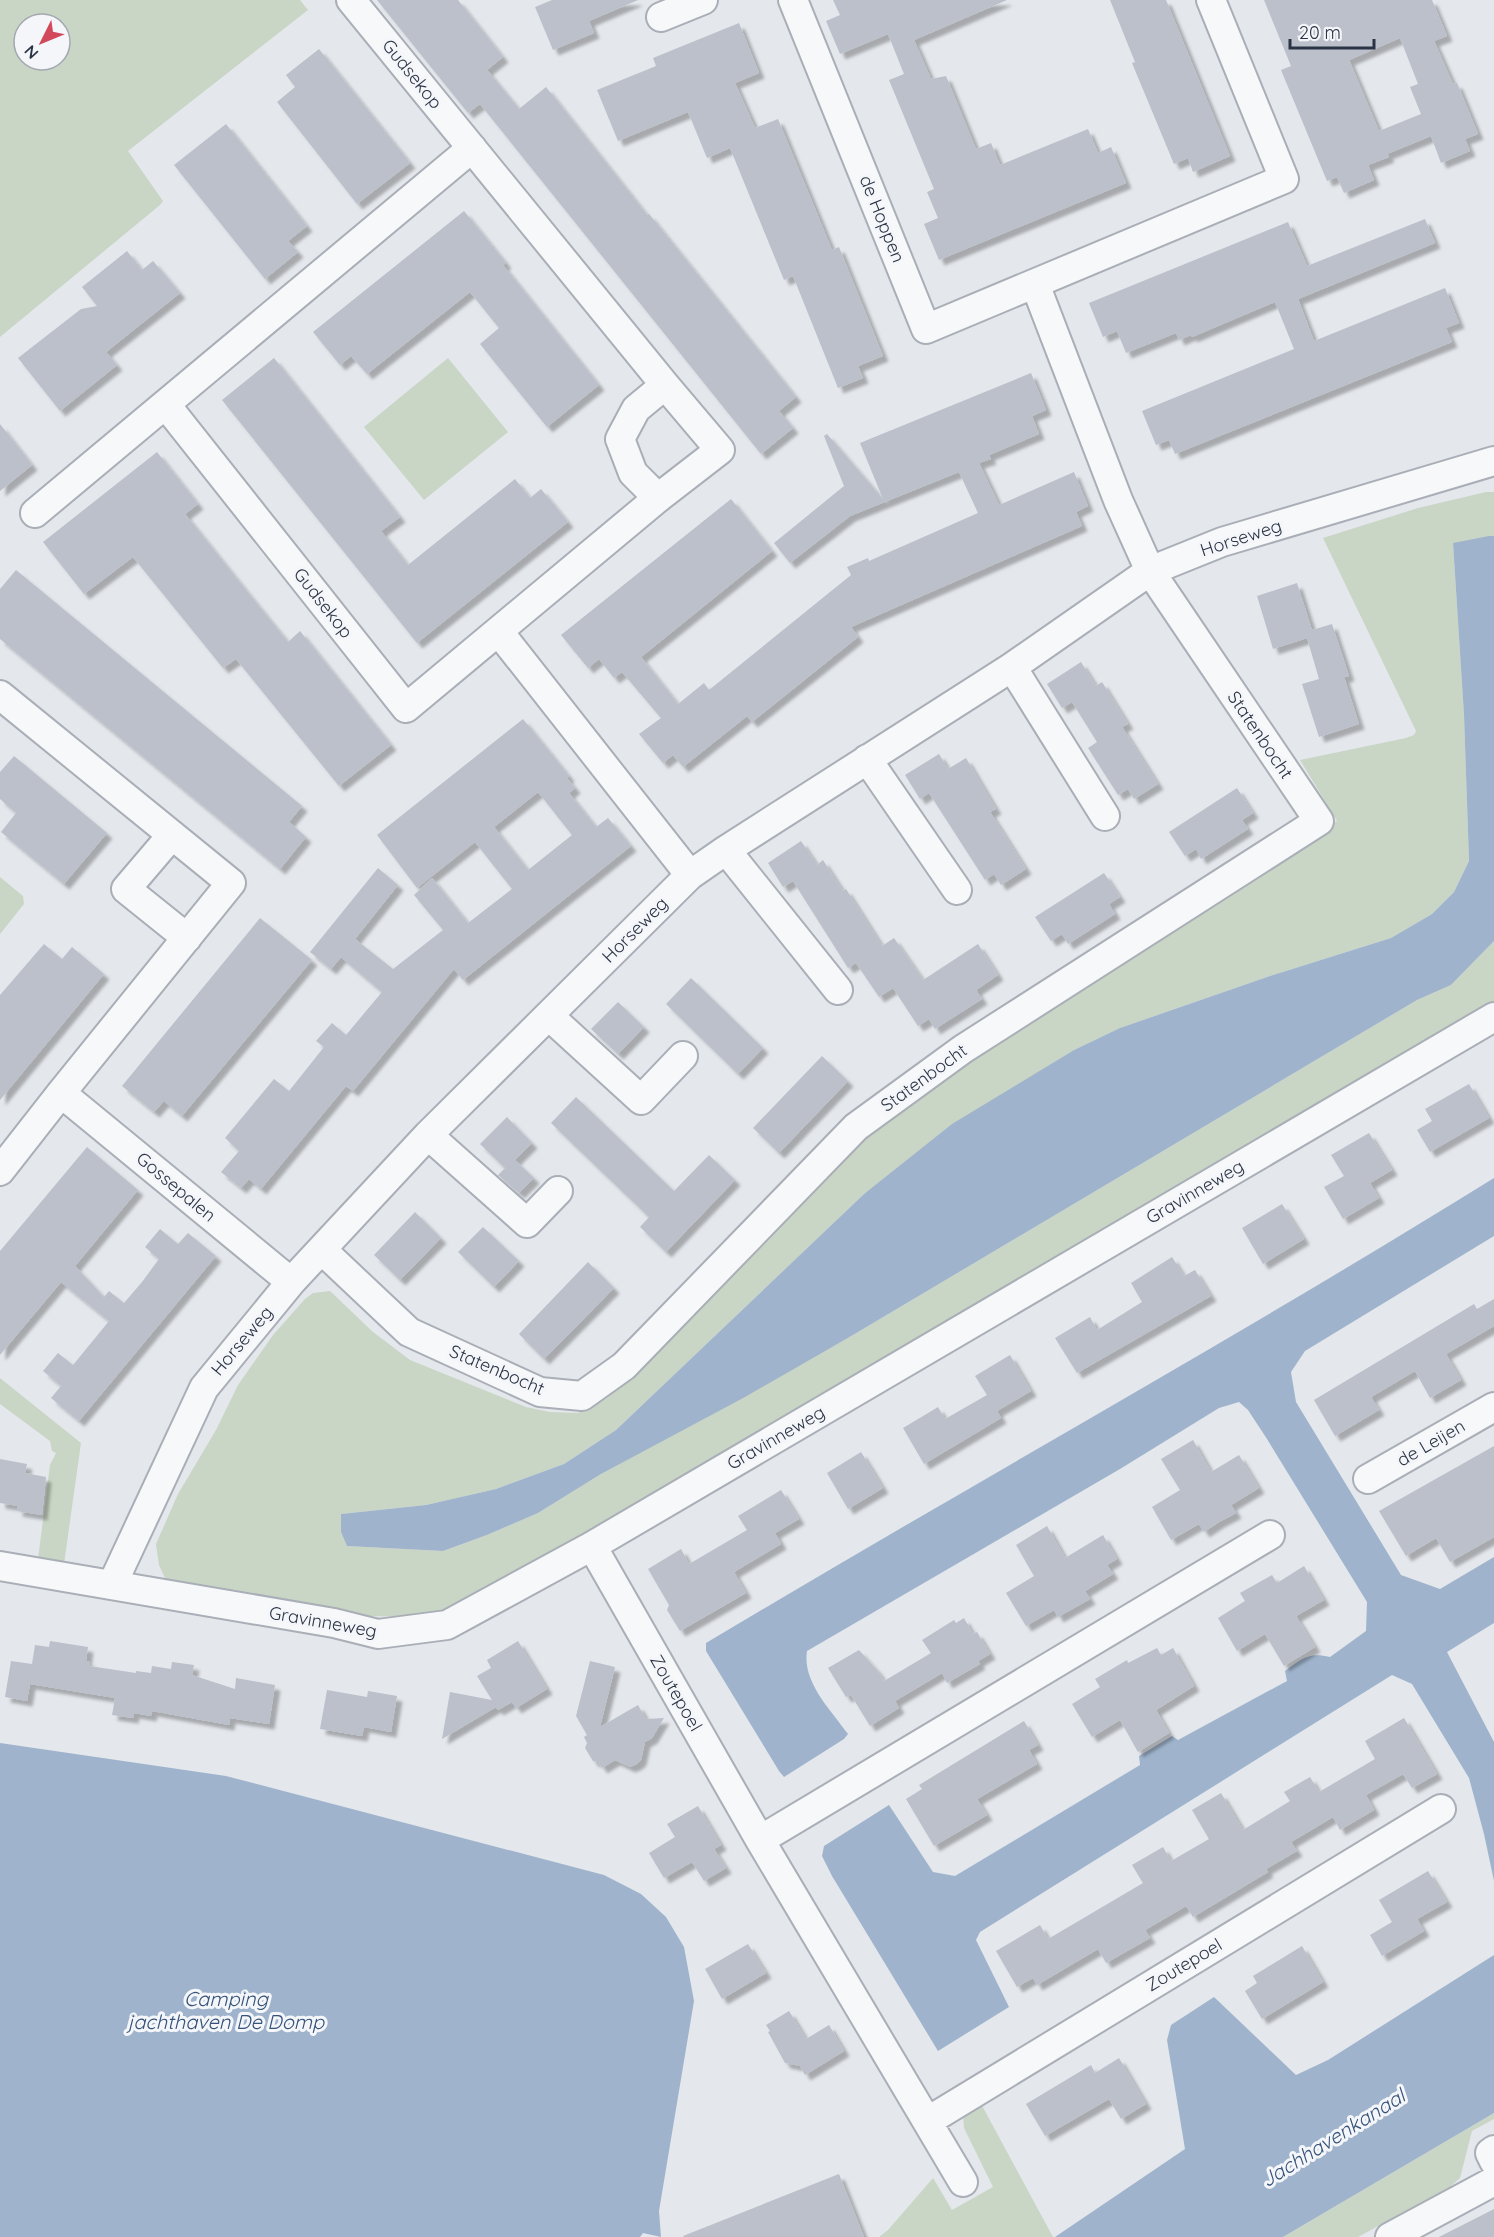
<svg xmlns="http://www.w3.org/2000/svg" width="1494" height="2237" viewBox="0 0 1494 2237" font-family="Quicksand,sans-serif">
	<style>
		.green { fill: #c9d6c5; fill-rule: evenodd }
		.water { fill: #9fb4cc }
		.building { fill: #bbc0ca; fill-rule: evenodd; filter: url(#shadow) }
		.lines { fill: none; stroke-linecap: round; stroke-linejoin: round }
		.minor-casing { stroke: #a9aeb7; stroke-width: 32 }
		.minor { stroke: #f7f8fa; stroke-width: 28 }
		.labels { text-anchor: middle; stroke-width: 6; stroke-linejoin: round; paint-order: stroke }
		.street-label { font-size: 18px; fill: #2b3445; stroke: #f4f6f9 }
		.water-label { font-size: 20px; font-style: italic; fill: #34527a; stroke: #f4f6f9 }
	</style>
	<defs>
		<filter id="shadow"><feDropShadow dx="5.5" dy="5.5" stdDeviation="1.5" flood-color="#0004"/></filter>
	</defs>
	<rect width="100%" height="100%" fill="#e4e7ec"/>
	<path class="green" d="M0,0H300L308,10L128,151L163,201L160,205L0,337ZM24,24H60V60H24Z
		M448,358L508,432L424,500L364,427Z
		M1486,492H1494V536L1453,544L1464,714L1469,861L1454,892L1432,914L1391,938L1270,976L1120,1028L1074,1050L1024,1081L864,1194L616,1430L564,1464L496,1489L426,1505L341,1514V1532L347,1546L443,1551L487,1535L538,1513L601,1474L853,1335L1417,1000L1451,985L1494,941V1002L552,1554L440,1614L411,1617L370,1616L310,1605L175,1585L165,1578L159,1565L156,1544L178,1494L216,1430L238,1385L273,1335L305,1299L313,1293L330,1291L373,1332L410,1360L526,1407L550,1412L578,1413L607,1398L666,1345L803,1193L893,1112L1065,997L1337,821L1300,760L1406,738L1414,735L1416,731L1323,538L1418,508Z
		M0,877L23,896L24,904L0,934Z
		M0,1378L81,1443L64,1564L38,1559L50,1465L56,1453L52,1451L50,1441L0,1404Z
		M979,2100L1053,2237H879L888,2230L933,2178L952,2210L993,2187L964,2128L963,2114Z
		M1494,2113V2119L1472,2131L1460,2178L1450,2187L1358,2237H1283Z"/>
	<path class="water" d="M1489,536H1494V941L1451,985L1417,1000L853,1335L745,1397L601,1474L538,1513L487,1535L443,1551L347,1546L341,1532V1514L426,1505L496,1489L564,1464L616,1430L864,1194L952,1124L1074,1050L1120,1028L1270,976L1391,938L1432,914L1454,892L1469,861L1464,715L1453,543Z
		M1494,1178V1236L1305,1351L1291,1372L1296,1402L1401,1575L1440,1589L1494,1557V1623L1447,1652L1494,1742V1881L1484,1834L1469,1778L1412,1684L1392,1675L980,1932L976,1940L1009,2007L938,2051L832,1876L822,1856L824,1846L889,1805L933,1872L955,1876L1140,1765L1139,1756L1172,1736L1178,1740L1287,1681L1285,1671C1302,1659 1308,1652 1330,1657L1366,1631L1367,1602L1267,1439L1248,1410L1239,1402L1219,1408L1120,1469L807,1651C802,1682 831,1710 848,1734L844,1739L784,1777L779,1771L706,1651V1643C968,1486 1235,1339 1494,1178Z
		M0,1743L226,1776L604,1875L641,1894L666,1917L684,1947L694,2001L659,2211L661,2237L643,2233L640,2237H0Z
		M1494,1955V2113L1283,2237H1055L1185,2149L1167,2040L1171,2025L1214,1997L1296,2075L1328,2060Z"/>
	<path class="building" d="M377,0H458L503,57L487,70L519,109L546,87L647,215L649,214L796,397L779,411L793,428L761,454L480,104L468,113Z
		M552,0H638L589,21L594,33L553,50L535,7Z
		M833,0H1007L914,40L931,79L946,76L976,149L991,143L1000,165L1088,129L1098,153L1111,147L1126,183L939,260L924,224L938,218L927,192L934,189L889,80L904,74L888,34L840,54L826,21L840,15Z
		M1110,0H1166L1230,156L1193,172L1188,158L1174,164L1132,63L1135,62Z
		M1264,0H1432L1447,36L1434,41L1453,84L1457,83L1478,134L1465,139L1470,151L1441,163L1431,136L1387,154L1389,157L1368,165L1374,180L1344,193L1337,177L1327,181L1281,70L1291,66ZM1400,38L1418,84L1410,87L1421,114L1379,131L1349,60Z
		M739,23L759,73L735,83L755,128L778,119L832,250L839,247L883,356L858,366L863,378L838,388L793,276L784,280L730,148L707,158L688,112L618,141L597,90L656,66L653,58Z
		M319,49L410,163L357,204L277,102L295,87L286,75Z
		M226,124L307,226L288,241L298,252L265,279L174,165Z
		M464,211L506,263L503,265L599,385L547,427L480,344L499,328L470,292L367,374L351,356L340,365L313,332Z
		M1425,219L1435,243L1298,299L1314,341L1445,288L1459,323L1446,328L1452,342L1175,454L1169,440L1156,445L1142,411L1294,349L1275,302L1192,337L1191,335L1179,340L1176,333L1126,353L1117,331L1103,337L1089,303L1288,222L1307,266Z
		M127,251L142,270L153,261L180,293L106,352L117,365L60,411L18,358L81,309L97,306L82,287Z
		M274,358L400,517L381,531L408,565L515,479L530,498L541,489L568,522L417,643L222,400Z
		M1031,373L1046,410L1032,416L1039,434L989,455L991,459L979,463L999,505L1074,472L1088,506L1076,512L1082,526L851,627L858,637L752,722L747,716L683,767L673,755L663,763L639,734L661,718L622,672L614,678L599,659L588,668L561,635L731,499L772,551L641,657L678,704L704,683L709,690L851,575L847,567L868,558L869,561L978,513L959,472L850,516L790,563L774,543L844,486L824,436L827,434L883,499L860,443Z
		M0,424L32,465L0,491Z
		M157,452L198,504L185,514L245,589L288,642L300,631L391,745L339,786L236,659L223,668L133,557L84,594L43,542Z
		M16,570L302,806L289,822L306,837L280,869L0,639V589Z
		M1297,583L1312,630L1332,624L1349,676L1344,677L1359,724L1319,737L1302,684L1319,679L1307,638L1273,649L1257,596Z
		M1081,662L1096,686L1102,682L1110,695L1128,724L1122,727L1158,784L1134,799L1128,789L1118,795L1088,748L1097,742L1072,702L1062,708L1047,684Z
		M523,719L569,776L567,778L575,788L569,793L596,827L608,818L631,846L463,980L454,969L353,1091L346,1086L261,1189L249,1179L241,1188L221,1172L239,1151L225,1138L274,1079L289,1091L324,1047L316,1041L332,1023L346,1035L382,992L341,957L331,969L310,952L378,868L398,885L355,939L393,969L443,930L414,895L432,878L468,923L512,889L475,842L417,888L377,835ZM538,792L572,835L528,870L494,827Z
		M939,754L948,769L966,758L996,809L990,812L1026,869L1001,885L994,874L985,880L929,793L920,799L905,775Z
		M14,756L107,833L64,884L1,832L16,813L0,799V772Z
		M1237,788L1253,813L1242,820L1248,829L1201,859L1196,849L1185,856L1169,832Z
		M801,841L817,865L823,860L843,891L846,889L882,946L894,938L923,980L978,944L998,975L976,990L982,999L935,1029L929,1019L918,1026L893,988L879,997L856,963L848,968L793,881L783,887L768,863Z
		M1104,873L1120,897L1109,904L1115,914L1068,944L1062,934L1051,941L1035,917Z
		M260,918L312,960L182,1116L164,1101L154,1112L122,1086Z
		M44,944L62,959L72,947L104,974L0,1100V995Z
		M691,978L763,1048L738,1074L666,1004Z
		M618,1002L644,1027L618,1054L591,1029Z
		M822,1056L848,1081L779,1153L753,1128Z
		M1469,1084L1489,1118L1430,1152L1417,1130L1432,1121L1425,1109Z
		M576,1097L674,1191L709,1155L735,1180L666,1252L640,1227L649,1217L551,1123Z
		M507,1117L532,1143L515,1160L534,1178L519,1193L498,1175L505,1168L480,1144Z
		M1369,1133L1392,1170L1370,1183L1379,1198L1343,1219L1324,1187L1344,1176L1331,1155Z
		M87,1147L138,1190L75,1266L104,1297L109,1291L124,1303L142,1282L159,1259L145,1247L160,1229L178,1244L188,1233L216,1256L79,1421L51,1398L61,1386L43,1371L58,1353L73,1365L109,1321L61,1282L0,1355V1251Z
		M1282,1204L1304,1239L1263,1264L1242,1228Z
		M415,1212L441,1238L400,1280L374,1255Z
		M483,1227L519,1261L494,1287L458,1252Z
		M1172,1257L1184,1276L1195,1270L1211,1296L1077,1373L1055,1338L1090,1317L1097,1330L1142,1302L1131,1283Z
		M588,1262L614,1288L544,1359L519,1334Z
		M1494,1299V1326L1446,1354L1461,1380L1430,1398L1415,1371L1371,1397L1379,1410L1335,1436L1314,1400L1474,1304L1477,1309Z
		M1010,1355L1031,1391L997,1411L1001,1418L924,1464L903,1428L938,1407L945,1419L987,1395L975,1376Z
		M1193,1440L1211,1472L1239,1455L1259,1488L1231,1505L1236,1513L1219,1522L1204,1532L1199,1524L1171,1540L1152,1507L1180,1490L1161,1459Z
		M1494,1446V1537L1450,1562L1436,1538L1406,1556L1379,1511Z
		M861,1452L883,1488L848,1509L827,1473Z
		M0,1459L27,1464L25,1473L46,1477L42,1515L17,1511L18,1506L0,1503Z
		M781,1490L799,1519L775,1533L781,1544L734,1572L746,1593L680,1631L667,1610L669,1605L648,1569L681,1549L689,1564L747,1530L738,1516Z
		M1047,1526L1065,1558L1103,1535L1117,1559L1107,1565L1113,1574L1085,1591L1090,1599L1058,1617L1054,1610L1026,1626L1006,1593L1034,1576L1016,1545Z
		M1304,1566L1324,1600L1296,1616L1315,1647L1284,1666L1265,1634L1237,1651L1218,1618L1245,1601L1240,1593L1272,1575L1277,1583Z
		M964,1618L973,1634L977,1632L990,1654L978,1661L980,1664L947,1683L942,1673L895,1701L899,1708L870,1726L851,1695L846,1697L828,1668L859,1650L877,1670L884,1681L931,1653L922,1640L954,1620L956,1623Z
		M50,1641L88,1647L86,1661L90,1662L89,1666L136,1673V1671L151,1673L152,1666L171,1669L172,1662L194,1665L192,1675L235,1689L236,1678L275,1685L269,1724L230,1718L229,1725L152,1711L151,1716L134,1713L133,1718L112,1715L115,1698L30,1684L27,1701L5,1697L11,1661L32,1664L35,1645L49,1647Z
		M518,1641L547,1689L516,1708L512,1702L498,1710L496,1707L442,1739L450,1692L492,1700L477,1676L491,1668L487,1660Z
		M1157,1648L1161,1655L1173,1648L1194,1686L1156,1710L1169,1733L1138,1752L1120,1720L1092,1737L1072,1704L1100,1687L1095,1679L1127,1660L1128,1663Z
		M590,1661L615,1667L600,1727L638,1705L646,1719L664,1718L652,1738L645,1742L641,1760L637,1764L630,1767L615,1760L602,1768L598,1762L593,1761L585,1748L587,1743L584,1737L587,1735L576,1716Z
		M327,1690L367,1697L368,1691L397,1696L391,1732L364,1727L362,1736L320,1729Z
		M1404,1718L1437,1774L1412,1788L1403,1774L1366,1795L1374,1810L1340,1830L1333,1817L1291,1842L1297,1851L1266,1869L1268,1872L1193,1917L1186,1906L1145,1930L1150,1938L1106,1963L1098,1949L1037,1985L1033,1978L1017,1987L996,1951L1040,1925L1048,1939L1143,1883L1132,1865L1163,1847L1171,1861L1209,1839L1192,1810L1221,1793L1243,1830L1290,1801L1284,1792L1310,1777L1319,1792L1375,1759L1365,1741Z
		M1024,1721L1038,1745L1029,1750L1037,1764L977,1799L987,1815L934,1846L906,1799L922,1789L919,1785Z
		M698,1806L721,1845L714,1849L726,1868L704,1881L692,1862L664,1878L649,1853L675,1837L667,1824Z
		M1428,1871L1447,1902L1417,1919L1424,1931L1382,1956L1370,1935L1392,1922L1379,1900Z
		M748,1944L766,1973L722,1999L705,1969Z
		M1302,1946L1323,1982L1262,2019L1245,1991L1257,1983L1253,1976Z
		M789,2011L806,2039L829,2025L844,2051L805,2075L800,2066L785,2063L768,2032L770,2031L766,2025Z
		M1119,2058L1146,2104L1121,2119L1109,2099L1045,2136L1026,2104L1091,2065L1095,2073Z
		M839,2174L864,2237H684L683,2236Z
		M1494,2209V2237H1439Z"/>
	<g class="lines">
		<g class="minor-casing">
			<path id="minor" d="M793,0L926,329L1284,179L1211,0
				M661,17L703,0
				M166,405L406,708L658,498L720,450L665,385L351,0
				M658,498L633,473L620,439L636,409L665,385
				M35,513L472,148
				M499,632L690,875
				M1012,667L1105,816
				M0,695L231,883L61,1093L0,1171
				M867,759L957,890
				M172,835L126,889L187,938
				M726,850L838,990
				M549,1016L641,1100L683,1056
				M61,1093L291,1282
				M428,1135L527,1223L558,1191
				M322,1250L409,1332L540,1392L582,1396L624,1366L856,1127L963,1049L1319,821L1150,571L1118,500L1035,284
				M1368,1479L1494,1407
				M592,1546L760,1840L963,2182
				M0,1566L334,1623L378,1634L447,1625L592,1546L1494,1017
				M112,1585L204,1388L291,1282L428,1135L690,875L726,850L1012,667L1150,571L1222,542L1494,461
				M760,1840L1270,1535
				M928,2121L1441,1809
				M1494,2150L1490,2153L1494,2161
				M1390,2237L1494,2181"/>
		</g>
		<use href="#minor" class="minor"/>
	</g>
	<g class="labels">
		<g class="street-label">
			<text transform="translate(412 74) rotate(51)" y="6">Gudsekop</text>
			<text transform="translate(882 219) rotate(68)" y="6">de Hoppen</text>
			<text transform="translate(1241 538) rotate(-18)" y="6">Horseweg</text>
			<text transform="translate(323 603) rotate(52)" y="6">Gudsekop</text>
			<text transform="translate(1260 735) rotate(56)" y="6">Statenbocht</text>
			<text transform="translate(635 930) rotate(-45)" y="6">Horseweg</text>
			<text transform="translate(924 1078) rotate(-36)" y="6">Statenbocht</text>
			<text transform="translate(176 1187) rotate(40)" y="6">Gossepalen</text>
			<text transform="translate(1195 1192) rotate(-30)" y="6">Gravinneweg</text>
			<text transform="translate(242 1341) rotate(-50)" y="6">Horseweg</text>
			<text transform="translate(497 1370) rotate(23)" y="6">Statenbocht</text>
			<text transform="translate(776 1438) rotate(-30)" y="6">Gravinneweg</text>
			<text transform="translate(1431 1443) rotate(-30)" y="6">de Leijen</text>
			<text transform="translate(323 1622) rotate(10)" y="6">Gravinneweg</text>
			<text transform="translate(676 1693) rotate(60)" y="6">Zoutepoel</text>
			<text transform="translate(1184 1965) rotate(-31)" y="6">Zoutepoel</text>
		</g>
		<g class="water-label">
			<text x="226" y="2006">Camping<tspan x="226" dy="23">jachthaven De Domp</tspan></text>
			<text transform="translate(1333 2138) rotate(-32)" y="7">Jachhavenkanaal</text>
		</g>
	</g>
	<g transform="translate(42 42) rotate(227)"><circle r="28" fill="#f4f6f9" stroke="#a4a8b1" stroke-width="1.5"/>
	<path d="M0-4.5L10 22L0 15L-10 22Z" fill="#d1495b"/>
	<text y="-9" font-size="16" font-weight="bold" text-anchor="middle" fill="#2b3445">N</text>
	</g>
	<path d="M1290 39v9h84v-9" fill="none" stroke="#2b3445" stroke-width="3"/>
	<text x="1299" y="39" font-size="18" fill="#2b3445" stroke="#f4f6f9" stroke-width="4.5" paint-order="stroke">20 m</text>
</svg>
